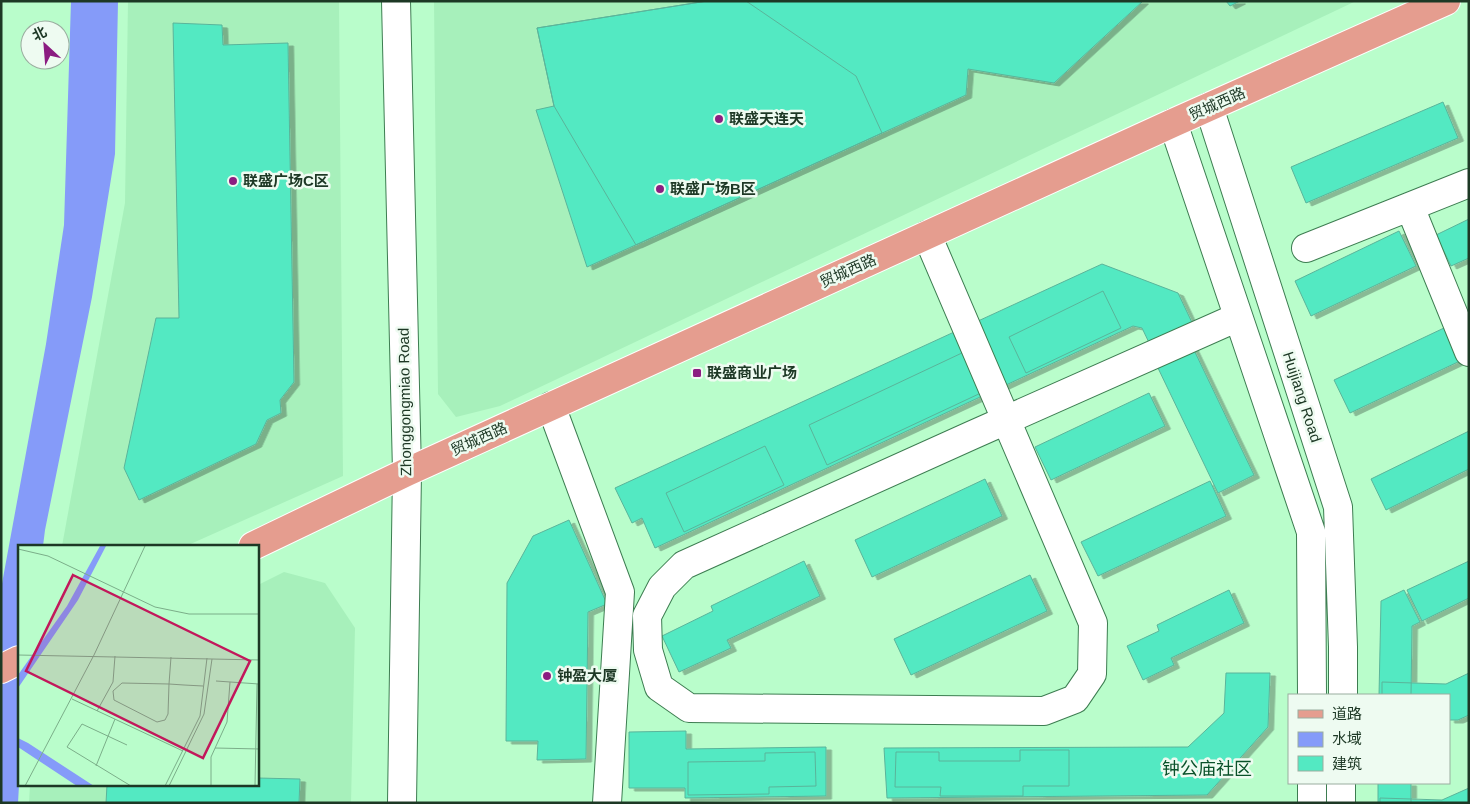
<svg xmlns="http://www.w3.org/2000/svg" width="1470" height="804" viewBox="0 0 1470 804" font-family="Helvetica,'Noto Sans SC',sans-serif">
	<style>
		.built { fill: #a7f0bb }
		.water { fill: #859bf9 }
		.building { fill: #53e9c2; stroke: #5ab49a; filter: url(#shadow) }
		.lines { fill: none; stroke-linecap: round; stroke-linejoin: round }
		.minor-casing { stroke: #3d7d51; stroke-width: 30 }
		.major-casing { stroke: #fff; stroke-width: 30 }
		.minor { stroke: #fff; stroke-width: 28 }
		.major { stroke: #e59d8f; stroke-width: 28 }
		.poi-dot { fill: #8b1d81; stroke: #eefbf1; stroke-width: 2 }
		.labels { text-anchor: middle; stroke-width: 5; stroke-linejoin: round; paint-order: stroke }
		.street-label { font-size: 15px; fill: #1d3825; stroke: #eefbf1 }
		.poi-label { font-size: 15px; font-weight: bold; fill: #1d3825; stroke: #eefbf1; text-anchor: start }
		.quarter-label { font-size: 18px; fill: #0a522a; stroke: #eefbf1 }
		.inset-road { fill: none; stroke: #7bae89; stroke-width: 1 }
		.view { fill: #c2185b; fill-opacity: 0.15; stroke: #c2185b; stroke-width: 2.5 }
		.inset-edge { fill: none; stroke: #1d3825; stroke-width: 2.5 }
	</style>
	<defs>
		<filter id="shadow"><feDropShadow dx="5.5" dy="3" stdDeviation="0" flood-color="#0004"/></filter>
	</defs>
	<rect width="100%" height="100%" fill="#b9fdcb"/>
	<path class="built" d="M128,1H339L343,476L186,546H62L125,203Z
		M434,1H1356L500,406L456,417L438,394Z
		M284,572L325,583L355,628L351,803H29L30,785H258V585Z"/>
	<path class="water" d="M71,1H118L115,154L92,297L45,530L43,546H19V785L18,803H1V589L46,344L64,225Z"/>
	<path class="building" d="M707,1H1143L1054,83L968,69L966,95L587,267L536,110L554,106L537,28Z
		M707,1H746L856,76L882,133L636,245L554,106L537,28Z
		M1226,1H1240L1230,6Z
		M173,23L222,25L223,45L288,43L294,382L280,400L281,413L267,420L256,444L139,500L124,468L156,318H179Z
		M1443,102L1458,138L1306,203L1291,167Z
		M1469,219V258L1451,266L1436,235Z
		M1399,231L1416,266L1311,316L1295,281Z
		M1102,264L1178,293L1196,331L1153,351L1142,328L1133,326L655,548L642,518L632,523L615,488Z
		M1103,291L1121,328L1026,373L1009,337Z
		M1444,328L1460,361L1350,413L1334,380Z
		M1193,348L1254,475L1218,493L1157,366Z
		M964,352L983,392L827,465L809,425Z
		M1149,393L1165,426L1051,480L1035,447Z
		M1469,431V469L1386,510L1371,479Z
		M765,446L784,485L684,532L666,493Z
		M985,479L1002,516L872,577L855,540Z
		M1210,481L1226,516L1098,576L1081,542Z
		M569,520L607,604L588,612L586,759L537,760L538,741H506L507,583L533,536Z
		M804,561L820,596L727,640L731,648L679,672L662,636L713,611L711,606Z
		M1469,561V598L1422,621L1407,590Z
		M1030,575L1047,611L911,675L894,639Z
		M1229,590L1244,623L1171,658L1174,665L1143,680L1127,646L1159,631L1157,625Z
		M1404,590L1420,622L1412,626L1411,695H1379L1381,601Z
		M1226,673H1270L1268,727L1207,795L887,798L884,748L1188,747L1224,713Z
		M1469,673V715L1458,720H1449V695H1382V682L1446,684Z
		M686,731V749L826,747V796L685,798V788H629V732Z
		M1020,750H1069V786H1023V796H940L941,787H895L896,752H939V761H1020Z
		M815,752L816,786L769,787V794L688,795V762L765,761V753Z
		M258,778L300,779L299,803H106L107,785H258Z
		M1378,783H1411V803H1378Z
		M1469,788V803H1380V798L1442,800Z"/>
	<g class="lines">
		<g class="minor-casing">
			<path id="minor" d="M396,1L407,472L402,803
				M1209,107L1338,507L1343,647V695
				M1173,123L1311,532L1312,695
				M1410,207L1469,352
				M927,235L1093,623L1092,674L1075,699L1044,711L689,708L659,687L648,650L647,616L662,587L684,565C868,482 1053,398 1238,317
				M1306,248L1469,183
				M551,406L620,592L607,803
				M1312,783V803
				M1341,803V783"/>
		</g>
		<g class="major-casing">
			<path id="major" d="M253,546L407,472L1173,123L1446,1
				M1,669L19,660"/>
		</g>
		<use href="#minor" class="minor"/>
		<use href="#major" class="major"/>
	</g>
	<g class="poi-dot">
		<circle cx="719" cy="119" r="5"/>
		<circle cx="233" cy="181" r="5"/>
		<circle cx="660" cy="189" r="5"/>
		<rect x="692" y="368" width="10" height="10" rx="2.5"/>
		<circle cx="547" cy="676" r="5"/>
	</g>
	<g class="labels">
		<g class="street-label">
			<text transform="translate(1217 104) rotate(-24)" y="5">贸城西路</text>
			<text transform="translate(848 271) rotate(-24)" y="5">贸城西路</text>
			<text transform="translate(1302 397) rotate(72)" y="5">Huijiang Road</text>
			<text transform="translate(405 402) rotate(-91)" y="5">Zhonggongmiao Road</text>
			<text transform="translate(479 439) rotate(-24)" y="5">贸城西路</text>
		</g>
		<g class="poi-label">
			<text x="729" y="124">联盛天连天</text>
			<text x="243" y="186">联盛广场C区</text>
			<text x="670" y="194">联盛广场B区</text>
			<text x="707" y="378">联盛商业广场</text>
			<text x="557" y="681">钟盈大厦</text>
		</g>
		<g class="quarter-label">
			<text x="1207" y="775">钟公庙社区</text>
		</g>
	</g>
	<g transform="translate(18 545)">
		<rect width="241" height="241" fill="#b9fdcb"/>
		<path d="M82,1H88L60,55L0,143V130L49,61ZM0,193L10,198L76,241H59L0,202Z" fill="#859bf9"/>
		<path class="inset-road" d="M0,4L30,11L137,62L171,69H242M0,110L242,115M153,112L151,139L150,169L147,175L139,177L96,155L95,146L104,138L151,139L166,140L185,141M198,136L241,139M54,154L165,206M79,166L95,137L97,111M109,200L64,179L49,202L113,241M197,203L242,204M78,221L97,174M7,241L76,110L127,1M147,241L182,171L189,113M151,241L186,169L194,114M193,241V212L209,177L212,137M237,241L239,139"/>
		<path class="view" d="M55,30L232,116L185,213L8,126Z"/>
		<rect width="241" height="241" class="inset-edge"/>
	</g>
	<rect width="1470" height="804" fill="none" stroke="#1d3825" stroke-width="5"/>
	<rect x="1288" y="694" width="162" height="90" fill="#eefbf1" stroke="#9aad9f"/>
	<rect x="1298" y="710" width="25" height="8" fill="#e59d8f" stroke="#9aad9f"/>
	<text x="1332" y="719" font-size="15" fill="#1d3825">道路</text>
	<rect x="1298" y="732" width="25" height="15" fill="#859bf9" stroke="#9aad9f"/>
	<text x="1332" y="744" font-size="15" fill="#1d3825">水域</text>
	<rect x="1298" y="756" width="25" height="15" fill="#53e9c2" stroke="#9aad9f"/>
	<text x="1332" y="769" font-size="15" fill="#1d3825">建筑</text>
	<g transform="translate(45 45) rotate(334)"><circle r="24" fill="#eefbf1" stroke="#9aad9f"/>
	<path d="M0-4L9 19L0 12L-9 19Z" fill="#8b1d81"/>
	<text y="-8" font-size="14" font-weight="bold" text-anchor="middle" fill="#1d3825">北</text>
	</g>
</svg>
